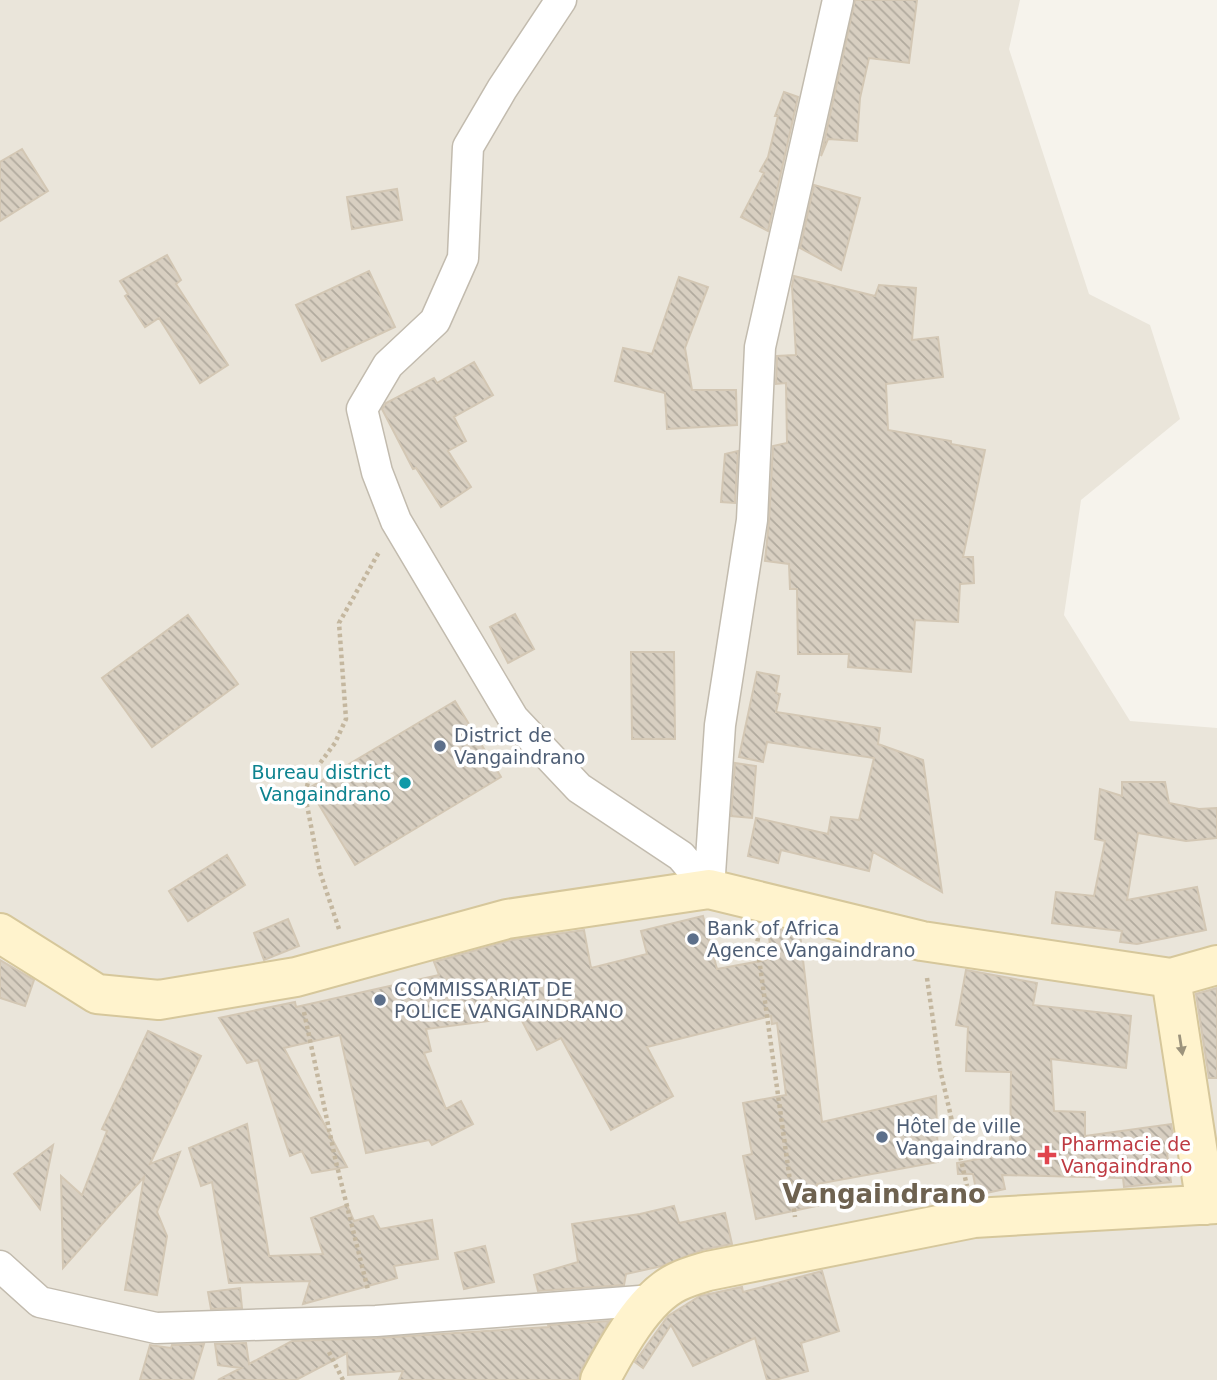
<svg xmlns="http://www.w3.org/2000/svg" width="1217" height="1380" viewBox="0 0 1217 1380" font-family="'DejaVu Sans',sans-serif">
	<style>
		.residential { fill: #eae5da }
		.building { fill: url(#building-back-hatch); stroke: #d3c7b4; stroke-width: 2 }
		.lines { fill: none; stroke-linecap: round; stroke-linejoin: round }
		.street-casing { stroke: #c2bbae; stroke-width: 33 }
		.secondary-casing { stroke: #d6c79b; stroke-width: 42 }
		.path { stroke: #c4b79f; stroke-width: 4.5; stroke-dasharray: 3.5 3.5; stroke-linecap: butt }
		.street { stroke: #fff; stroke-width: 30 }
		.secondary { stroke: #fff3cd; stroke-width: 38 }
		.oneway { fill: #9c937c }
		.service-dot { fill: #5c6f8a; stroke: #fff; stroke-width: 2.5 }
		.culture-dot { fill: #0f9aa8; stroke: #fff; stroke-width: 2.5 }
		.health-dot { fill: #e0444e; stroke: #fff; stroke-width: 2.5 }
		.labels { text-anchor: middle; stroke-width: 7; stroke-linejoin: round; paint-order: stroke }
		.service-label { font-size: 19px; fill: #4e5e75; stroke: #fff; text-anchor: start }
		.culture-label { font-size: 19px; fill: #0d838f; stroke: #fff; text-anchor: end }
		.health-label { font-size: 19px; fill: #be3a42; stroke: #fff; text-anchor: start }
		.district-label { font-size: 26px; font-weight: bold; fill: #6e6250; stroke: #fff }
	</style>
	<defs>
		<pattern id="building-back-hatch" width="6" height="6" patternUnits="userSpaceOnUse" patternTransform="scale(1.75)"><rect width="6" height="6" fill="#d8cfc1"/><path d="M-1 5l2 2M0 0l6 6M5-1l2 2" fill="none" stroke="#b1aa9e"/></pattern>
	</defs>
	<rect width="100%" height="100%" fill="#f6f3ec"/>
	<path class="residential" d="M0,0H1020L1009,49L1089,294L1150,325L1180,419L1081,500L1064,615L1130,721L1217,728V1380H0Z"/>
	<path class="building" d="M855,0H917L909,63L869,58L860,98L857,141L828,139L821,156Z
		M784,92L798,97L768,231L741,217L764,173L760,171L768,157L778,116H775Z
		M22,149L48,191L0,221V162Z
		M814,185L860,198L841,270L800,248Z
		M397,189L402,220L352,229L347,197Z
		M167,255L181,280L176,284L228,365L200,383L159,318L145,327L125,296L128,294L120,281Z
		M369,271L395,327L322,361L296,305Z
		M794,276L875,296L879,285L916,288L912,340L938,337L943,377L886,384L888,430L951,441V444L985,450L963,557H973L974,583L960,584L958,622L915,620L911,672L848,667L849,654H798L797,589H790L789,564L765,561L769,521L773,446L787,443L786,383L776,384L777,356L796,355L792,286Z
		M679,277L708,287L685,348L692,390H736L737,425L667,429L665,393L615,381L623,348L652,354Z
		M474,362L493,395L454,417L466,441L448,451L471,487L441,507L416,468L413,469L382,409L386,403L434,378L437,383Z
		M738,451L735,503L721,502L725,454Z
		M515,614L534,649L508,663L490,627Z
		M188,615L238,684L152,747L102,678Z
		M631,652H674L675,739H632Z
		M757,672L779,676L776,693L780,694L776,712L880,728L878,744L923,760L942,892L873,852L869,871L781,850L778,863L748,856L756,818L828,834L831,817L859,820L874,758L767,742L763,762L739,757Z
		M455,701L501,777L355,865L309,788Z
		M735,763L756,766L752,818L731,816Z
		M1122,782H1165L1169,803L1199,809L1217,808V838L1186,841L1138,833L1127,900L1197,887L1206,930L1137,944L1120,942L1122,931L1052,923L1056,892L1094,896L1105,841L1095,839L1100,789L1122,796Z
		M227,855L245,885L188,921L169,891Z
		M703,916L717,969L766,960V956H771L768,926L800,934L822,1122L936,1096L938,1162L817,1184L821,1205L756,1219L743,1156L752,1154L743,1103L786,1095L777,1023L772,1024L771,1016L647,1047L673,1096L611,1130L561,1038L537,1050L520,1017L426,1029L431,1051L424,1053L446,1109L461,1101L473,1124L432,1145L429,1140L366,1153L340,1035L284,1048L347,1167L312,1173L302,1151L290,1156L258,1060L247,1063L219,1018L295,1002L296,1007L439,975L434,962L512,940L584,930L591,968L647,954L641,931Z
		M288,919L299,946L264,960L254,933Z
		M0,960L34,980L25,1006L0,998Z
		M966,970L1037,983L1033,1005L1131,1016L1126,1068L1051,1059L1054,1111L1085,1112V1136L1171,1124L1176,1153H1167L1171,1182L1124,1187L1123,1178L1002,1175L1005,1189L977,1195L973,1174H958L957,1163L1010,1153L1011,1072L966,1071L968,1027L956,1025Z
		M1217,988V1078H1209L1196,994Z
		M148,1031L201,1056L150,1164L180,1152L157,1212L167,1236L157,1295L125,1290L144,1177L63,1268L61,1176L82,1195L107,1131L102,1129Z
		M247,1124L269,1256L323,1254L311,1218L347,1205L354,1221L373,1216L380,1229L432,1220L438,1259L394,1266L397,1278L303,1304L310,1281L229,1283L212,1182L201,1186L189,1148Z
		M53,1145L40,1209L14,1174Z
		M674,1206L679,1223L725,1213L732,1244L702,1250L662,1266L626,1274L624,1285L538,1291L534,1275L578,1262L572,1224L640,1214Z
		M485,1246L494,1282L464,1289L455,1253Z
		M822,1271L839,1331L801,1343L808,1371L775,1380H767L755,1338L693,1366L671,1325L643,1368L635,1362L668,1316L700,1296L742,1287L743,1292Z
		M240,1288L242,1308L211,1309L208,1292Z
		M609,1321L581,1370L578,1380H399L403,1371L348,1375L347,1353L296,1380H218L241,1368L218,1365L215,1344L246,1343L249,1364L292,1341L377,1338L549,1327L548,1325Z
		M204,1344L193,1380H140L150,1345L171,1348L172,1345Z"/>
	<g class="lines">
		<g class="street-casing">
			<path id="street" d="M561,0L502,89L468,147L463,258L435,321L388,365L362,409L377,472L396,521L513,718L579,788L681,856L709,889
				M709,889L720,725L752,520L760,347L838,0
				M0,1266L40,1302L156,1328L376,1321L653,1300"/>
		</g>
		<g class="secondary-casing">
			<path id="secondary" d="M0,933L97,994L159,1000L296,977L507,919L709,889L922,941L1171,978L1217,965
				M1171,978L1206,1205
				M600,1380C617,1348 644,1298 677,1282C687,1277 698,1274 708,1271L974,1218L1217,1204"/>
		</g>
		<path class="path" d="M339,929L320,872L305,795L309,778L335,743L346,719L339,623L379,552
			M758,938L757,944L795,1217
			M927,978L940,1069L967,1186
			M304,1012L336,1162L368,1290
			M329,1352L343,1380"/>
		<use href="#street" class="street"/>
		<use href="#secondary" class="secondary"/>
	</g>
	<defs><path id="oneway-solid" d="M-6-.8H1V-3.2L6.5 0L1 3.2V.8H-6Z" transform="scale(1.75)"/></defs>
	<use class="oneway" href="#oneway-solid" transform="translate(1181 1045) rotate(81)"/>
	<g class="service-dot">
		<circle cx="440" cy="746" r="7"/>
		<circle cx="693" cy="939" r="7"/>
		<circle cx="380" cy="1000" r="7"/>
		<circle cx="882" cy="1137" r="7"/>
	</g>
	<circle class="culture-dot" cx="405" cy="783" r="7"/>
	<path class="health-dot" d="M1043.5 1144.5h7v7h7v7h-7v7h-7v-7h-7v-7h7z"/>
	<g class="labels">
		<g class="service-label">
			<text x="454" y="742">District de<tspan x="454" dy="22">Vangaindrano</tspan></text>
			<text x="707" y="935">Bank of Africa<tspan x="707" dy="22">Agence Vangaindrano</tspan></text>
			<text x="394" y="996">COMMISSARIAT DE<tspan x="394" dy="22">POLICE VANGAINDRANO</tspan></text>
			<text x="896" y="1133">Hôtel de ville<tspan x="896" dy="22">Vangaindrano</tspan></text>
		</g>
		<g class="culture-label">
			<text x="391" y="779">Bureau district<tspan x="391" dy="22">Vangaindrano</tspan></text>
		</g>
		<g class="health-label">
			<text x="1061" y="1151">Pharmacie de<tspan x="1061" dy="22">Vangaindrano</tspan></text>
		</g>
		<g class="district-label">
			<text x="884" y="1203">Vangaindrano</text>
		</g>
	</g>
</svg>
